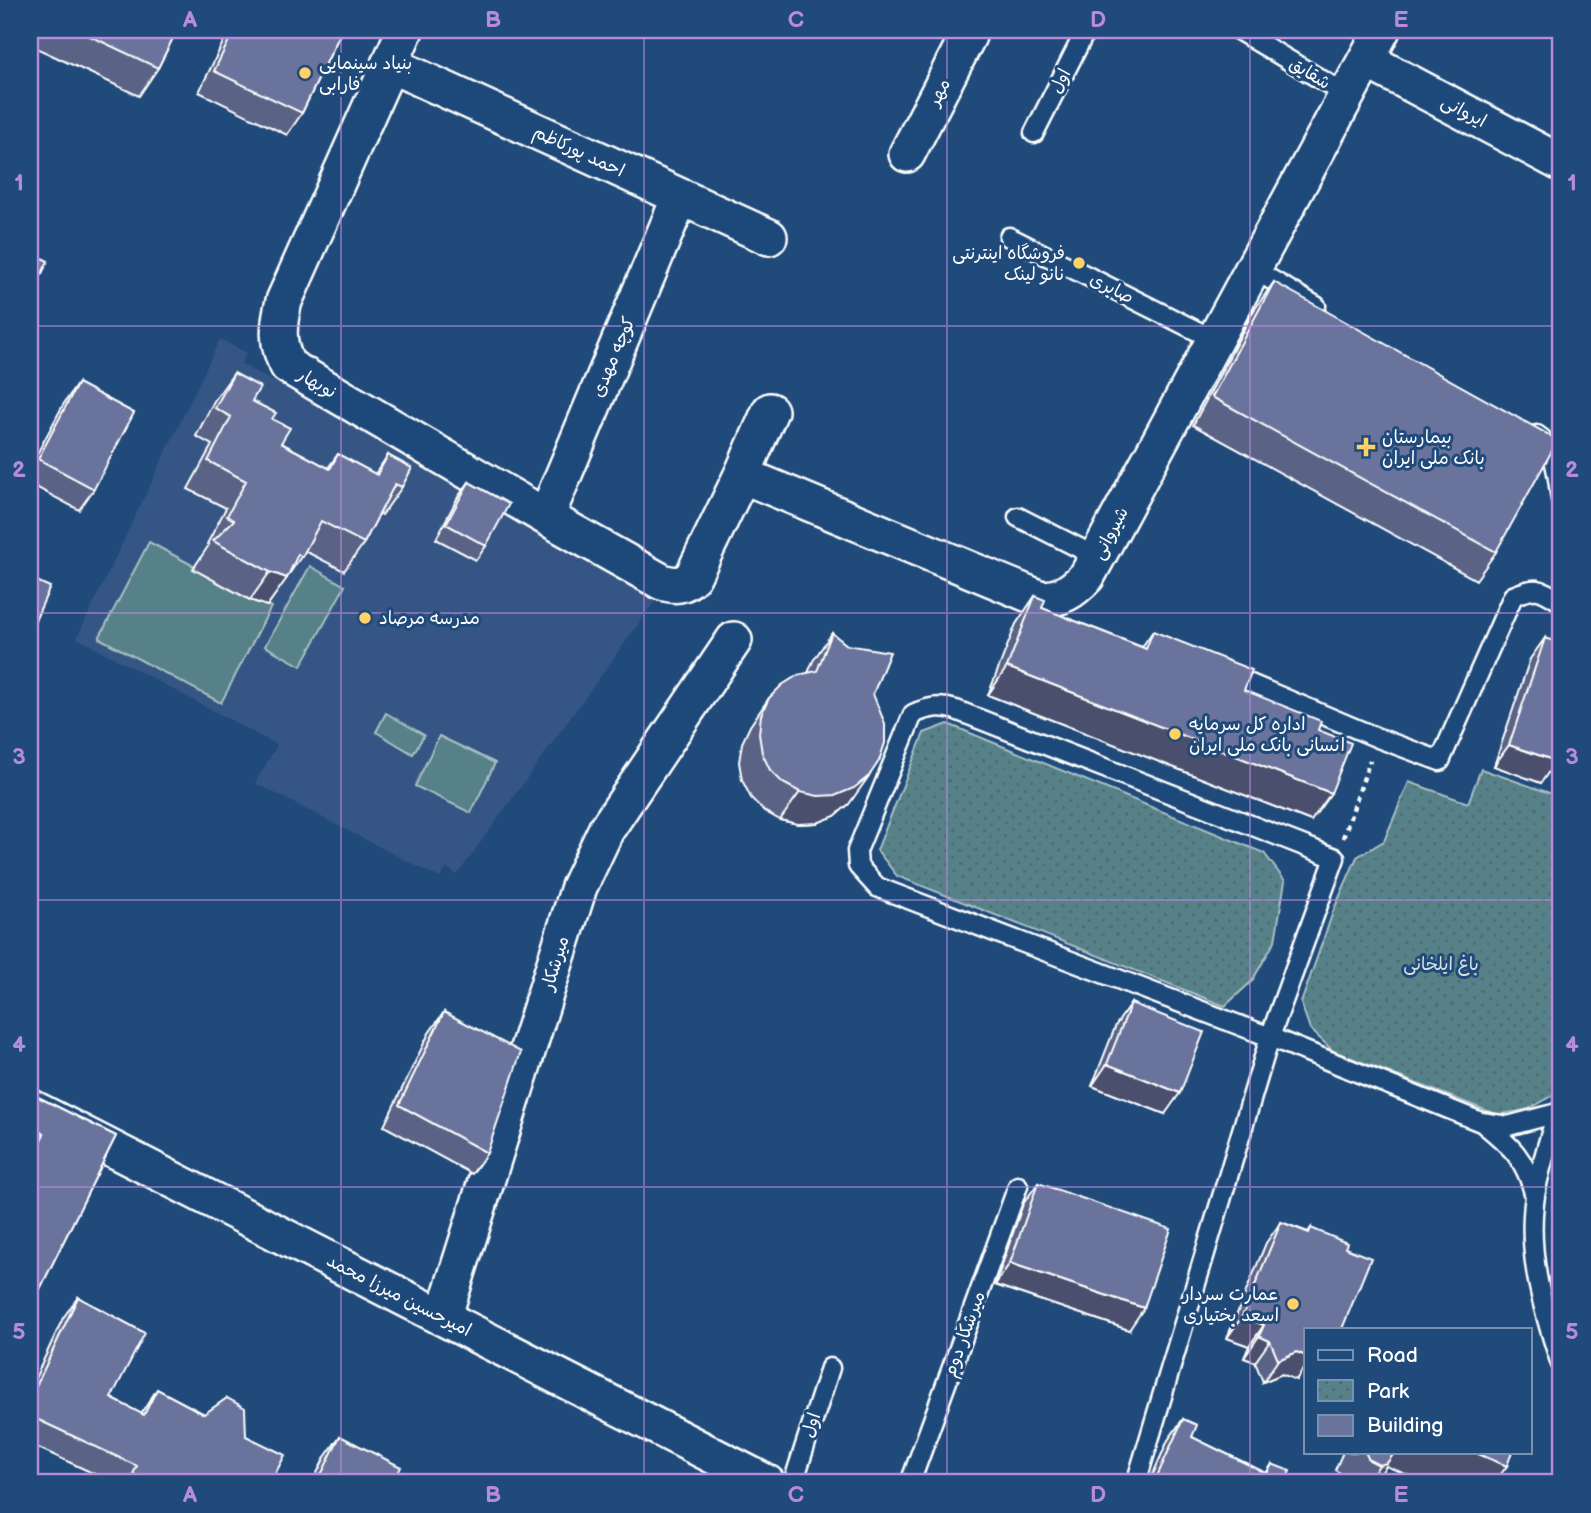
<svg xmlns="http://www.w3.org/2000/svg" width="1591" height="1513" viewBox="0 0 1591 1513" font-family="'Balsamiq Sans','Playpen Sans Arabic',sans-serif">
	<style>
		.built { fill: #355684 }
		.grass { fill: #578188; stroke: #abc0c4; stroke-width: 2 }
		.park { fill: url(#park-dots); stroke: #abc0c4; stroke-width: 2 }
		.lines { fill: none; stroke-linecap: round; stroke-linejoin: round }
		.lane-casing { stroke: #fff; stroke-width: 23 }
		.street-casing { stroke: #fff; stroke-width: 40 }
		.path { stroke: #fff; stroke-width: 4.5; stroke-dasharray: 5 5; stroke-linecap: butt }
		.lane { stroke: #1f4a7a; stroke-width: 18 }
		.street { stroke: #1f4a7a; stroke-width: 35 }
		.wall { fill: #5a6386; stroke: #fff; stroke-width: 2 }
		.shaded-wall { fill: #4a506d; stroke: #fff; stroke-width: 2 }
		.building { fill: #69739c; stroke: #fff; stroke-width: 2 }
		.grid { fill: none; stroke: #b68bdc; stroke-width: 2; stroke-opacity: 0.55 }
		.poi-dot { fill: #ffd166; stroke: #1f4a7a; stroke-width: 2.5 }
		.labels { text-anchor: middle; stroke-width: 6; stroke-linejoin: round; paint-order: stroke }
		.poi-label { font-size: 18px; fill: #fff; stroke: #1f4a7a; text-anchor: start }
		.street-label { font-size: 18px; fill: #fff; stroke: #1f4a7a }
		.park-label { font-size: 18px; fill: #d5e0e1; stroke: #1f4a7a }
		.neatline { fill: none; stroke: #b68bdc; stroke-width: 2.5 }
		.grid-label { font-size: 23px; text-anchor: middle; font-weight: bold; fill: #b68bdc }
	</style>
	<defs>
		<pattern id="park-dots" width="8" height="8" patternUnits="userSpaceOnUse" patternTransform="scale(1.75)"><rect width="8" height="8" fill="#578188"/><path d="M2 2h.1M6 6h.1" fill="none" stroke="#52696d" stroke-width="1.8" stroke-linecap="round"/></pattern>
	</defs>
	<rect width="100%" height="100%" fill="#1f4a7a"/>
	<filter id="ink" filterUnits="userSpaceOnUse"><feTurbulence type="fractalNoise" baseFrequency=".0143" numOctaves="2"/><feDisplacementMap in="SourceGraphic" scale="14" xChannelSelector="R" yChannelSelector="G"/><feConvolveMatrix kernelMatrix="1 2 1 2 8 2 1 2 1" color-interpolation-filters="sRGB"/></filter>
	<g filter="url(#ink)">
		<path class="built" d="M220,339L247,353L241,364L430,467L657,598L457,875L447,868L440,878L255,783L277,745L77,638Z"/>
		<path class="grass" d="M149,542L271,607L221,703L99,638Z
			M310,566L345,586L301,666L265,646Z
			M386,713L424,735L413,754L376,732Z
			M439,736L495,763L471,813L415,786Z"/>
		<path class="park" d="M948,724L1264,853L1285,881L1275,941L1252,981L1225,1006L897,876L877,850L924,733Z
			M1481,769L1561,797V1086L1552,1096L1529,1109L1498,1115L1333,1051L1310,1029L1301,1003L1334,909L1357,857L1384,841L1409,782L1468,803Z"/>
		<g class="lines">
			<g class="lane-casing">
				<path id="lane" d="M1238,30L1347,95
					M1034,133L1086,30
					M1009,237L1215,340
					M1253,269L1316,306
					M1537,435C1557,447 1557,477 1561,499
					M1018,517L1097,557
					M1241,680L1378,738L1440,761L1513,596C1538,586 1539,588 1561,602
					M1557,1113C1550,1137 1542,1161 1537,1185C1524,1245 1542,1308 1561,1364
					M1484,1124C1511,1146 1525,1158 1534,1193
					M793,1483L830,1368
					M910,1483L1018,1186
					M1136,1483L1270,1037L877,887L858,866L857,851L913,714C929,707 940,705 956,710L1335,858L1270,1037L1481,1122L1508,1126L1557,1113L1561,1109"/>
			</g>
			<g class="street-casing">
				<path id="street" d="M405,30L284,301C278,325 276,344 288,366L546,517L662,582C675,586 683,586 693,576L742,475L1041,599C1061,599 1073,591 1087,576L1382,30
					M1366,60L1561,163
					M389,64L769,237
					M907,154L968,36L969,30
					M742,475L770,411
					M546,517L680,197
					M30,1107L767,1483
					M443,1318L579,887L606,830L734,640"/>
			</g>
			<path class="path" d="M1343,838L1370,760"/>
			<use href="#lane" class="lane"/>
			<use href="#street" class="street"/>
		</g>
		<path class="wall" d="M30,30H177L158,68L139,96L30,45Z
			M229,30H342L302,113L287,135L199,92Z
			M1274,282L1496,552L1476,580L1193,425L1254,310Z
			M234,373L252,401L272,419L281,443L328,468L338,454L375,474L388,455L402,487L382,515L379,514L364,543L344,571L305,551L267,606L250,600L193,569L209,545L207,544L226,508L188,489L212,445L196,436L214,401Z
			M78,383L94,489L79,510L30,484V467L63,405Z
			M469,482L486,546L476,560L436,539L458,497Z
			M1035,596L1042,608L1142,647L1153,631L1244,690L1318,730L1311,821L988,695L1016,624Z
			M832,633L873,694L849,804L835,816L817,823L798,824L780,820L764,811L751,798L742,780L739,762L742,743L750,726L769,698L808,673L813,661Z
			M1545,638L1541,783L1494,766L1530,659Z
			M1131,1003L1165,1114L1092,1086L1116,1025Z
			M444,1012L487,1153L472,1174L384,1126L429,1033Z
			M30,1093L116,1136L30,1309Z
			M1038,1183L1129,1330L995,1285L1023,1204Z
			M1281,1222L1308,1232L1311,1228L1306,1329V1370L1303,1369L1296,1380L1282,1374L1263,1382L1255,1362L1244,1358L1249,1346L1227,1338L1266,1243Z
			M78,1297L111,1398L141,1414L157,1389L246,1436L272,1480L279,1483H114L30,1444V1389L63,1318Z
			M1183,1419L1192,1437L1266,1473L1272,1464L1285,1483H1149L1168,1440Z
			M340,1436L393,1483H312L325,1457Z
			M1343,1452H1512L1386,1466L1374,1483H1336L1340,1473L1335,1470Z"/>
		<path class="shaded-wall" d="M270,572L287,578L267,606L250,600Z
			M1007,667L1331,793L1311,821L988,695Z
			M1509,745L1556,761L1541,783L1494,766Z
			M869,776L849,804L835,816L817,823L798,824L780,820L800,792Z
			M1107,1064L1180,1093L1165,1114L1092,1086Z
			M1010,1263L1144,1308L1129,1330L995,1285Z
			M1242,1317L1264,1325L1249,1346L1227,1338Z
			M1259,1336L1270,1341L1255,1362L1244,1358Z
			M1297,1352L1306,1356V1370L1303,1369L1296,1380L1282,1374L1263,1382L1278,1360Z
			M1388,1452H1474L1507,1466L1494,1483H1427L1386,1466L1374,1483H1367Z"/>
		<path class="building" d="M77,30H177L158,68Z
			M234,30H342L302,113L214,71Z
			M30,252L48,261L30,299Z
			M1274,282L1558,440L1496,552L1212,397Z
			M234,373L260,387L252,401L276,413L272,419L290,428L281,443L330,469L338,454L377,475L388,455L412,468L402,487L395,484L364,543L321,521L302,557L298,554L287,578L270,572L213,541L234,520L227,516L246,481L208,461L231,417L215,408Z
			M78,383L134,413L94,489L38,459Z
			M469,482L509,504L486,546L446,524Z
			M30,578L50,587L30,632Z
			M1035,596L1045,600L1042,608L1146,649L1153,631L1252,670L1244,690L1321,721L1318,730L1351,743L1331,793L1007,667Z
			M832,633L847,645L890,652L873,694L885,724V743L879,761L869,776L854,788L837,795L818,796L800,792L783,783L770,770L762,753L759,734L761,715L769,698L782,685L798,675L817,671Z
			M1545,638L1561,643V744L1556,761L1509,745Z
			M1131,1003L1204,1032L1180,1093L1107,1064Z
			M444,1012L521,1052L487,1153L399,1105Z
			M30,1093L116,1136L30,1309V1162L44,1134L30,1127Z
			M1038,1183L1171,1229L1144,1308L1010,1263Z
			M1281,1222L1309,1233L1311,1228L1347,1243L1345,1248L1371,1258L1342,1329H1306V1356L1297,1352L1278,1360L1270,1341L1259,1336L1264,1325L1242,1317Z
			M78,1297L145,1333L111,1398L144,1415L157,1389L204,1414L227,1398L245,1408L246,1436L285,1455L272,1480L279,1483H153L133,1474L137,1466L30,1416V1399Z
			M1183,1419L1197,1425L1192,1437L1267,1474L1272,1464L1290,1471L1285,1483H1154Z
			M340,1436L401,1467L393,1483H317Z
			M1365,1452H1395L1387,1463L1379,1465L1369,1460Z
			M1474,1452H1512L1507,1466Z"/>
	</g>
	<path class="grid" d="M341,30V1483M644,30V1483M947,30V1483M1250,30V1483M30,326H1561M30,613H1561M30,900H1561M30,1187H1561"/>
	<g class="poi-dot">
		<circle cx="305" cy="73" r="7"/>
		<circle cx="1079" cy="263" r="7"/>
		<path d="M1362.5 436.5h7v7h7v7h-7v7h-7v-7h-7v-7h7z"/>
		<circle cx="365" cy="618" r="7"/>
		<circle cx="1175" cy="734" r="7"/>
		<circle cx="1293" cy="1304" r="7"/>
	</g>
	<g class="labels">
		<g class="poi-label">
			<text x="319" y="69">بنیاد سینمایی<tspan x="319" dy="21">فارابی</tspan></text>
			<text x="1065" y="259" text-anchor="end">فروشگاه اینترنتی<tspan x="1065" dy="21">نانو لینک</tspan></text>
			<text x="1382" y="443">بیمارستان<tspan x="1382" dy="21">بانک ملی ایران</tspan></text>
			<text x="379" y="624">مدرسه مرصاد</text>
			<text x="1189" y="730">اداره کل سرمایه<tspan x="1189" dy="21">انسانی بانک ملی ایران</tspan></text>
			<text x="1279" y="1300" text-anchor="end">عمارت سردار<tspan x="1279" dy="21">اسعد بختیاری</tspan></text>
		</g>
		<g class="street-label">
			<text transform="translate(1310 73) rotate(31)" y="6">شقایق</text>
			<text transform="translate(1060 81) rotate(-63)" y="6">اول</text>
			<text transform="translate(939 92) rotate(-63)" y="6">مهر</text>
			<text transform="translate(1464 111) rotate(28)" y="6">ایروانی</text>
			<text transform="translate(579 151) rotate(25)" y="6">احمد پورکاظم</text>
			<text transform="translate(1112 288) rotate(27)" y="6">صابری</text>
			<text transform="translate(613 357) rotate(-67)" y="6">کوچه مهدی</text>
			<text transform="translate(317 383) rotate(30)" y="6">نوبهار</text>
			<text transform="translate(1110 533) rotate(-62)" y="6">شیروانی</text>
			<text transform="translate(555 963) rotate(-73)" y="6">میرشکار</text>
			<text transform="translate(399 1295) rotate(27)" y="6">امیرحسین میرزا محمد</text>
			<text transform="translate(964 1334) rotate(-70)" y="6">میرشکار دوم</text>
			<text transform="translate(811 1425) rotate(-72)" y="6">اول</text>
		</g>
		<g class="park-label">
			<text x="1441" y="970">باغ ایلخانی</text>
		</g>
	</g>
	<rect width="1591" height="1513" fill="none" stroke="#1f4a7a" stroke-width="77"/>
	<rect x="1304" y="1328" width="228" height="126" fill="#1f4a7a" stroke="#7992af" stroke-width="2"/>
	<rect x="1318" y="1350" width="35" height="10" fill="#1f4a7a" stroke="#7992af" stroke-width="2"/>
	<text x="1367" y="1362" font-size="21" fill="#ffffff">Road</text>
	<rect x="1318" y="1380" width="35" height="21" fill="url(#park-dots)" stroke="#7992af" stroke-width="2"/>
	<text x="1367" y="1398" font-size="21" fill="#ffffff">Park</text>
	<rect x="1318" y="1415" width="35" height="21" fill="#69739c" stroke="#7992af" stroke-width="2"/>
	<text x="1367" y="1432" font-size="21" fill="#ffffff">Building</text>
	<rect x="38" y="38" width="1514" height="1436" class="neatline"/>
	<g class="grid-label">
		<text x="190" y="27">A</text>
		<text x="493" y="27">B</text>
		<text x="796" y="27">C</text>
		<text x="1098" y="27">D</text>
		<text x="1401" y="27">E</text>
		<text x="19" y="190">1</text>
		<text x="1572" y="190">1</text>
		<text x="19" y="477">2</text>
		<text x="1572" y="477">2</text>
		<text x="19" y="764">3</text>
		<text x="1572" y="764">3</text>
		<text x="19" y="1052">4</text>
		<text x="1572" y="1052">4</text>
		<text x="19" y="1339">5</text>
		<text x="1572" y="1339">5</text>
		<text x="190" y="1502">A</text>
		<text x="493" y="1502">B</text>
		<text x="796" y="1502">C</text>
		<text x="1098" y="1502">D</text>
		<text x="1401" y="1502">E</text>
	</g>
</svg>
